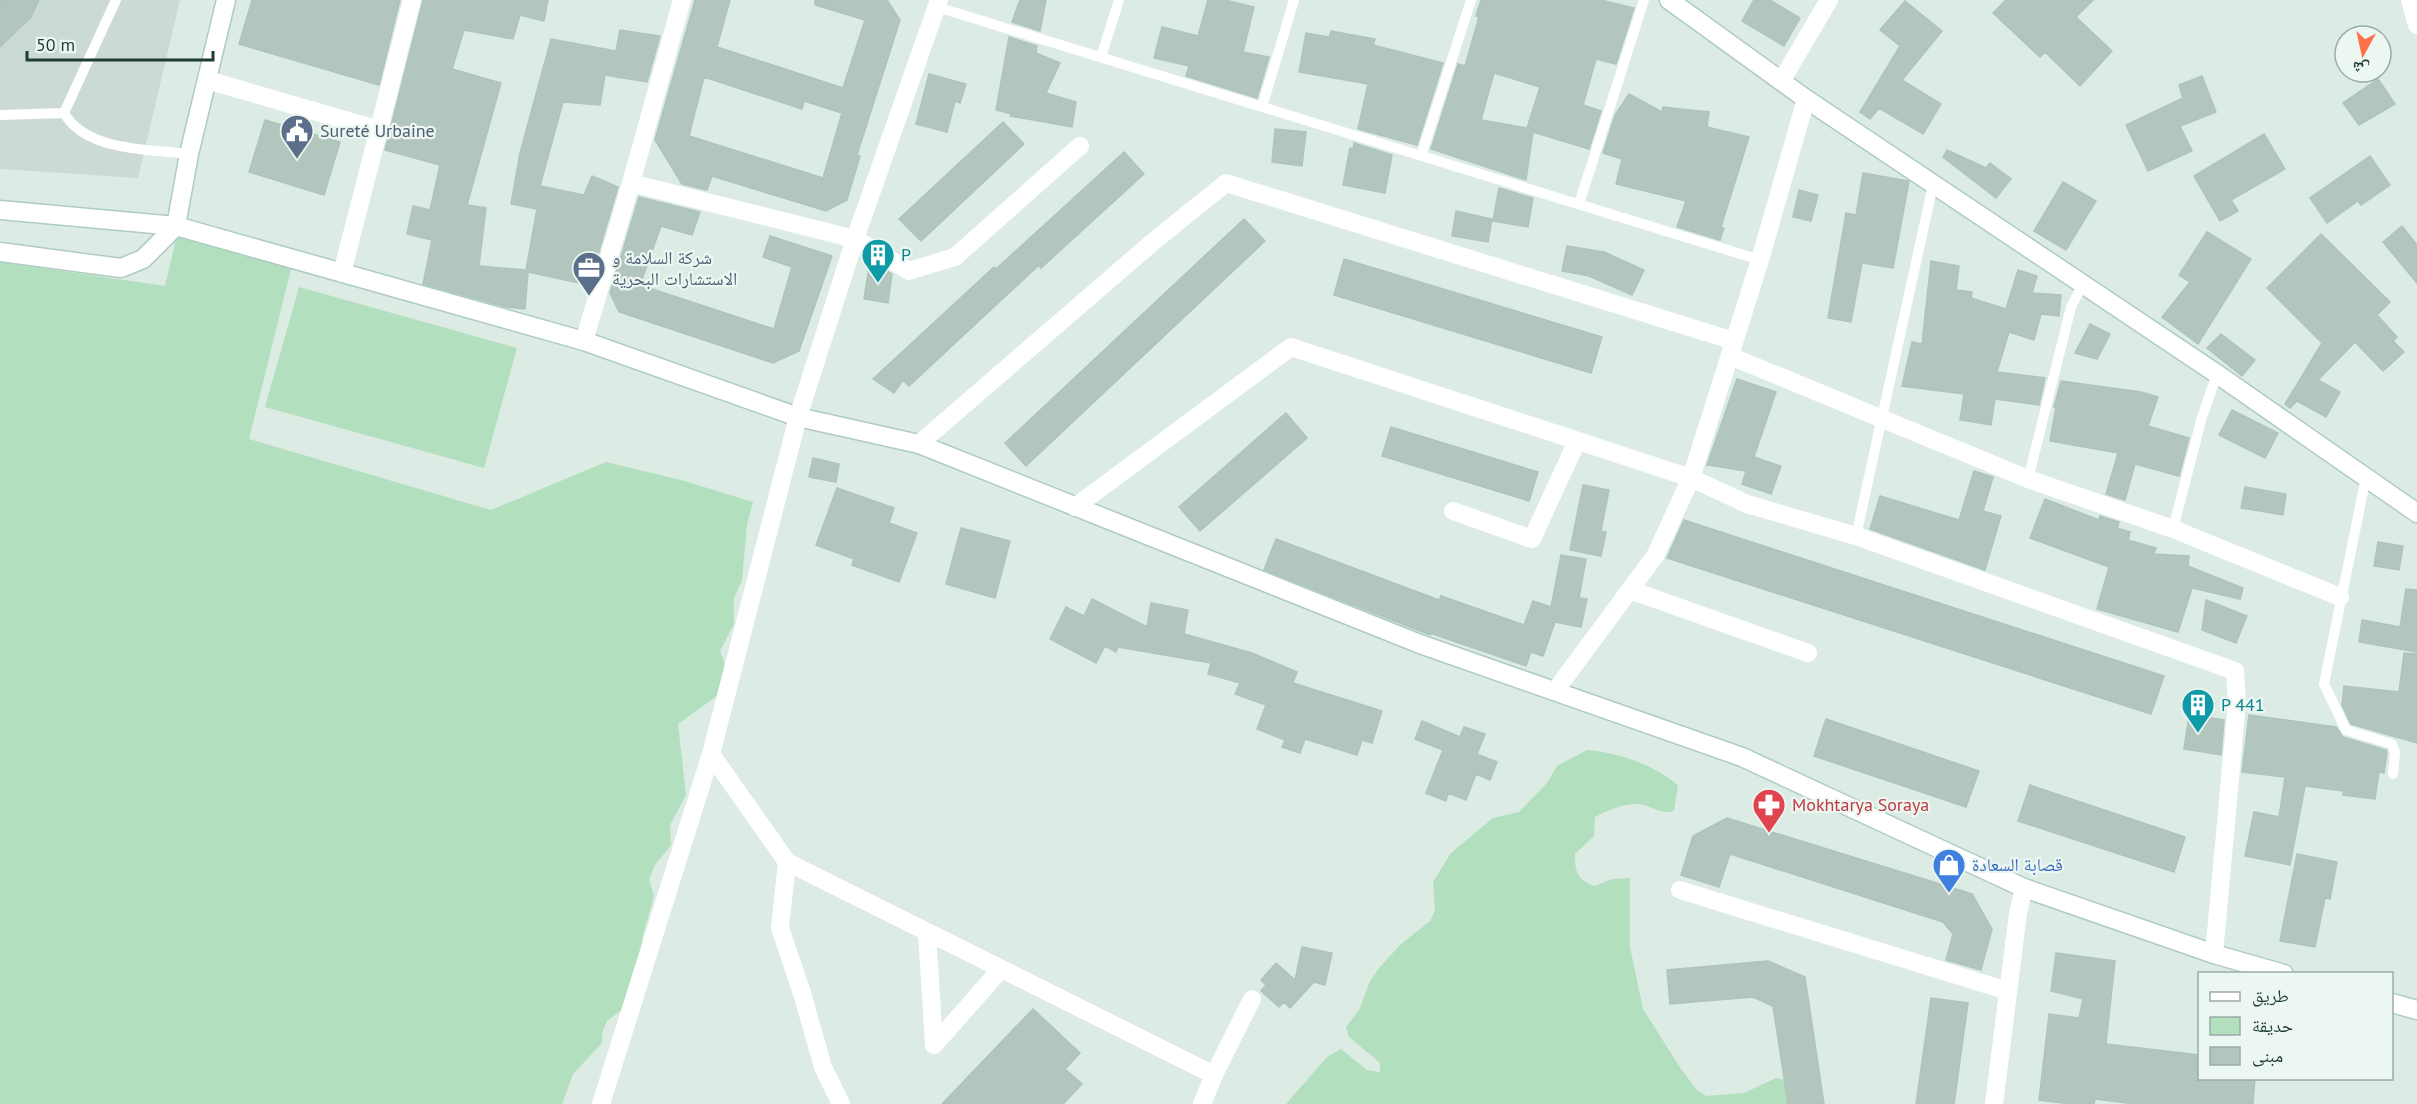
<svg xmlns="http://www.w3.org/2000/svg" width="2417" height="1104" viewBox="0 0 2417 1104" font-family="'PT Sans','Noto Naskh Arabic',sans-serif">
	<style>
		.built { fill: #cbdbd3 }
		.green { fill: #b2dfbe }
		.building { fill: #b2c6bd; stroke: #aec5bb; stroke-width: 1.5; fill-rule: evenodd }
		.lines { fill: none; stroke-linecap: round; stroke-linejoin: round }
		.secondary-casing { stroke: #aeccc1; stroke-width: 21 }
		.lane { stroke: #fff; stroke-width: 10 }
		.street { stroke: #fff; stroke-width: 18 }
		.secondary { stroke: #fff; stroke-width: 18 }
		.labels { text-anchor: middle; stroke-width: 4.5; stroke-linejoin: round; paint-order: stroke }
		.service-label { font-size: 18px; fill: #4e5e75; stroke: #edf7f2; text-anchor: start }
		.culture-label { font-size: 18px; fill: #0d838f; stroke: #edf7f2; text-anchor: start }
		.health-label { font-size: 18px; fill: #be3a42; stroke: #edf7f2; text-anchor: start }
		.shop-label { font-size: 18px; fill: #366cbe; stroke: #edf7f2; text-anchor: start }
	</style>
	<rect width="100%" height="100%" fill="#dcebe4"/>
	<path class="built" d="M0,0H180L138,178L0,169Z"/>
	<path class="green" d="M177,235L291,269L249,439L491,510L606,462L681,480L753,502L747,525L742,580L734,598V624L720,651L725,665L717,696L678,724L686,795L670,825L671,845L655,865L649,879L654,896L642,939V951L624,1008L607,1021L602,1033V1043L573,1074L562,1104H0V262L165,286Z
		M299,287L517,348L484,468L265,407Z
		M1587,750C1620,753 1652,764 1678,785L1674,811C1660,815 1650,804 1637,804C1622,804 1608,810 1595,817L1594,836L1575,854C1575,872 1577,880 1595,886L1612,879L1630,878V947L1643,1009L1679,1066L1696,1089L1706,1096L1744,1093L1776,1078L1792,1081L1801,1104H1286L1327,1057L1341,1049L1367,1070L1380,1072V1063L1349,1037L1346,1027L1359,1010L1370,981L1380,967L1400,945L1430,921L1435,910L1433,882L1451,853L1493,818L1519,812L1547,783L1557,766Z"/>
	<path class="building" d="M0,0H39L31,17L0,47Z
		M252,0H400L379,85L239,44Z
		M423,0H548L544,21L520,15L513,39L464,30L452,69L501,83L467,205L486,208L479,266L526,270L537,209L511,204L520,153L551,39L616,51L620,30L660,36L647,82L605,75L600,105L563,102L540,186L584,195L592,176L618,187L589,285L528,272L525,309L506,307L423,284L432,240L407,234L413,206L430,210L440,165L385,150Z
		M695,0H730L717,47L843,88L865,20L815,5V0H887L900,20L857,155L860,156L847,200L826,211L712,176L707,190L682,184L655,140ZM704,77L802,109L804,101L842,113L823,178L689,136Z
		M1020,0H1046L1040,31L1012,22Z
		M1208,0H1225L1254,7L1243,52L1269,57L1257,98L1186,76L1189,66L1154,58L1162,27L1198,36Z
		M1481,0H1601L1634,8L1616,64L1596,59L1583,105L1601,111L1589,149L1533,132L1526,180L1431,149L1458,64L1465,66L1479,17L1476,16ZM1494,73L1540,87L1527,128L1481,120Z
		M1754,0H1770L1800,18L1784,46L1742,21Z
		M2006,0H2093L2076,17L2112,51L2080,86L2045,52L2040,57L1993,13Z
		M1905,1L1942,31L1902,80L1941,104L1923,134L1879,108L1870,119L1860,112L1900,46L1880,30Z
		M1331,31L1375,39L1373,45L1443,63L1417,145L1358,129L1368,84L1299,72L1306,33L1329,37Z
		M1009,37L1037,46L1036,53L1060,63L1046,93L1076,102L1072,127L1010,116L1012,114L996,110Z
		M929,74L966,84L960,103L955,101L947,132L916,124Z
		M2202,76L2216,112L2180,126L2192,151L2148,171L2126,125L2183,98L2179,85Z
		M2378,79L2395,104L2359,125L2343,103Z
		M1629,94L1662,112L1663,107L1709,112L1707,127L1749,137L1721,227L1724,228L1720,240L1677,227L1686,201L1616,184L1622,159L1603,153L1615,115Z
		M265,120L340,142L324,195L249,172Z
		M1003,122L1024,144L921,241L899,219Z
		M1275,129L1306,132L1302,166L1272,162Z
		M2264,134L2285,169L2231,200L2238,211L2220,221L2194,176Z
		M1354,143L1392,155L1385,193L1343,185L1350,148L1353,149Z
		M1947,150L1986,168L1990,163L2011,179L1996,198L1943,157Z
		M1124,152L1144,174L1041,268L1039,265L909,386L903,380L894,393L873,379L994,267L996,269Z
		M2370,156L2390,185L2361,205L2358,201L2327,223L2310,198Z
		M1863,173L1909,181L1893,268L1862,263L1851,322L1828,318L1846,213L1856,215Z
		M2063,182L2096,201L2066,250L2034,231Z
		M1499,188L1533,198L1528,227L1493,221Z
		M1799,190L1818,195L1811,221L1793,217Z
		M639,197L700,212L692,235L661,226L640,285L774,329L792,267L763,257L770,236L832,256L799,351L773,363L619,312L610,293Z
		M1456,211L1492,219L1488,242L1452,236Z
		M1244,219L1265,241L1026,466L1005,443Z
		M2402,226L2417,245V283L2383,242Z
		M2207,232L2251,259L2198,344L2162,317L2190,282L2179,275Z
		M2321,234L2390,302L2377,315L2397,337L2393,341L2404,352L2383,371L2355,342L2318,380L2340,392L2326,417L2297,401L2290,408L2285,404L2322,343L2267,288Z
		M1567,246L1604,252L1644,270L1632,295L1589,276L1562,271Z
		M1344,259L1602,337L1591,373L1334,295Z
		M1931,261L1959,266L1956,290L1972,292L1971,298L2006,309L2018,270L2037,276L2032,293L2061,295L2059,316L2041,314L2034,340L2009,332L1997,372L2045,378L2039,405L1995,399L1991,425L1960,420L1964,394L1902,386L1912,342L1922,344Z
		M869,267H880L892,274L888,303L864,299Z
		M2090,324L2110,334L2097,359L2075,353Z
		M2221,334L2255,360L2242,376L2207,348Z
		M1737,379L1776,392L1754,457L1781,466L1771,494L1742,484L1746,471L1707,465Z
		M2061,381L2141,392L2158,397L2148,426L2189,438L2179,476L2135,464L2125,500L2106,494L2118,453L2050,441L2056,407H2054Z
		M2232,410L2278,433L2265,458L2219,435Z
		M1286,413L1307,438L1200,531L1179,507Z
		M1391,427L1538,472L1529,501L1382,456Z
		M813,458L839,464L836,482L809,477Z
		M1974,471L1993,477L1983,511L2001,516L1985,570L1870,529L1880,496L1959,520Z
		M1583,485L1609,490L1601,531L1606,532L1601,556L1570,550Z
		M2245,487L2286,494L2283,515L2241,508Z
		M837,488L894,508L889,523L917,533L899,582L852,565L854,559L816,545Z
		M2045,499L2099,520L2100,516L2119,522L2117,528L2130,532L2128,540L2156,548L2154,554L2189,556L2188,566L2243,588L2240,599L2192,588L2178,632L2097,609L2109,567L2030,538Z
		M1684,520L2164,676L2151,714L1667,558Z
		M961,528L1010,541L995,598L946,584Z
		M1276,539L1439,600L1441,596L1524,625L1533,601L1551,607L1561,555L1586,559L1579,598L1587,599L1581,627L1555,622L1543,656L1531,652L1526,666L1430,633V635L1264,570Z
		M2378,542L2403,546L2399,570L2374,566Z
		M2406,589L2417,590V652L2359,642L2362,620L2400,627Z
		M1092,599L1147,627L1151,603L1188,610L1184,634L1252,653L1297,672L1293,683L1382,711L1372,743L1362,740L1357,755L1305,739L1300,753L1282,747L1285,740L1257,729L1266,705L1235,694L1240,683L1208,674L1211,663L1118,647L1116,652L1105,646L1096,663L1050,639L1066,607L1084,616Z
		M2206,600L2247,616L2236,643L2202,630Z
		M2404,653L2417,654V743L2351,724L2342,705L2344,686L2399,692Z
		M2189,715L2224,720L2221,755L2184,749Z
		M2249,715L2336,727L2343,737L2386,750L2387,753L2384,773L2379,772L2375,799L2343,795L2344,791L2305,786L2290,865L2245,856L2254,812L2279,817L2285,777L2242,772Z
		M1826,719L1979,771L1966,807L1814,756Z
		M1422,721L1460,737L1464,727L1485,734L1477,754L1497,762L1490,780L1476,774L1466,800L1448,793L1446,801L1426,793L1443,750L1415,739Z
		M2030,785L2185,837L2174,872L2018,821Z
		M1727,818L1972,894L1992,929L1981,970L1946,960L1953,934L1943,922L1730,854L1719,887L1681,875L1693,836Z
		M2297,854L2337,862L2330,899L2325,898L2315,947L2280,941Z
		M1302,947L1332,953L1325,985L1314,982L1290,1008L1284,1002L1279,1007L1261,991L1266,985L1261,980L1276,963L1295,980Z
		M2056,953L2115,961L2106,1044L2199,1055V1078H2255L2253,1104H2135L2095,1099L2094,1104H2070L2039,1100L2049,1014L2079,1018L2083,999L2051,991Z
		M1768,961L1805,977L1824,1104H1788L1773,1006L1753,997L1670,1004L1667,970Z
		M1931,998L1968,1003L1954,1104H1916Z
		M1033,1009L1080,1053L1065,1069L1082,1084L1063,1104H942Z"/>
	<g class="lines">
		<g class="secondary-casing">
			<path id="secondary" d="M1669,0L1806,99L2217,374L2417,513
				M0,210L176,226L584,341L798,417L919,444L1420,644L1742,757L2024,888L2214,954L2284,974
				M0,252L121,268L143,259L176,226L189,154L226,0
				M2392,1003L2417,1010"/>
		</g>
		<path class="lane" d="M937,7L1760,260
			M1101,57L1119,0
			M1262,107L1294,0
			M64,113C87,152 149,149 189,154
			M0,115L64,113L116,0
			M1421,156L1471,0
			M1579,204L1644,0
			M2366,477L2324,684L2346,730L2392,744L2395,753L2393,774
			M2028,479L2071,307L2083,284
			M2173,529L2202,417L2217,374
			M1856,536L1933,185"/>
		<path class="street" d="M682,0L631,183L855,239L909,271L955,257L1080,146
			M2410,0L2417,25
			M207,80L379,130
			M1782,80L1829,0
			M342,273L412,0
			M584,341L631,183
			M1730,356L2028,479L2173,529L2340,597
			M919,444L1154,241L1226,183L1734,341
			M1075,507L1291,347L1691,478L1747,504L1856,536L2235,671L2237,702L2214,954
			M1453,511L1532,539L1577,441
			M1630,590L1808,653
			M1555,691L1655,556L1691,478L1760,260L1806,99
			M711,754L787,862L1214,1075L1252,999
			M787,862L780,928L802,993L823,1067L841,1104
			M1680,890L2008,991
			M927,932L934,1045L1001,969
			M601,1104L711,754L798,417L855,239L939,0
			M1202,1104L1214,1075
			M1994,1104L2018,913L2024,888"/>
		<use href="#secondary" class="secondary"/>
	</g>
	<defs>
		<g id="civic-pin" transform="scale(1.725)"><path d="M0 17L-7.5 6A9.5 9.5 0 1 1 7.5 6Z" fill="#5c6f8a" stroke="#edf7f2"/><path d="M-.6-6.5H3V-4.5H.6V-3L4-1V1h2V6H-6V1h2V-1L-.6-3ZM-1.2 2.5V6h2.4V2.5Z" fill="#fff"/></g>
		<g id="building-pin" transform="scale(1.725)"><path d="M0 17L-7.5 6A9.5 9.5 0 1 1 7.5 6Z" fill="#0f9aa8" stroke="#edf7f2"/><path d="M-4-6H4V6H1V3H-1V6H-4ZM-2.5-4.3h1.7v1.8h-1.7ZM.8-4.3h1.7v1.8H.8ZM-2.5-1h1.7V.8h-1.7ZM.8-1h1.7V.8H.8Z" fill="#fff"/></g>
		<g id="office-pin" transform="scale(1.725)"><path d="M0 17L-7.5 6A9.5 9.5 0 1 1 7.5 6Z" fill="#5c6f8a" stroke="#edf7f2"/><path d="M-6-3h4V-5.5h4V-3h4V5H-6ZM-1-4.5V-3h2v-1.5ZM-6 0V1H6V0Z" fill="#fff"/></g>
		<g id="pharmacy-pin" transform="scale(1.725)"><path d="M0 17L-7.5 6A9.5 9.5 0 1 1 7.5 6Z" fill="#e0444e" stroke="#edf7f2"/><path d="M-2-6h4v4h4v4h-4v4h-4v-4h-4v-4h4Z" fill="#fff"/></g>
		<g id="shop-pin" transform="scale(1.725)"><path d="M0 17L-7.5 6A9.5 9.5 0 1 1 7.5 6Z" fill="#3f7fe0" stroke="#edf7f2"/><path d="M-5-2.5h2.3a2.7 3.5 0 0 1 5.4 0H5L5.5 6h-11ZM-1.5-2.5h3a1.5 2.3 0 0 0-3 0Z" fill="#fff"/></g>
	</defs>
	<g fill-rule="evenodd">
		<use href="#civic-pin" x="297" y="131"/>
		<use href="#building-pin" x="878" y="255"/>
		<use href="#office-pin" x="589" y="268"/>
		<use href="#building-pin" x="2198" y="705"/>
		<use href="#pharmacy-pin" x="1769" y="805"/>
		<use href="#shop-pin" x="1949" y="865"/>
	</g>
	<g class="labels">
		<g class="service-label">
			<text x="320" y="137">Sureté Urbaine</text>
			<text x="612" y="264">شركة السلامة و<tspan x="612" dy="21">الاستشارات البحرية</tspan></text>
		</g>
		<g class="culture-label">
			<text x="901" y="261">P</text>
			<text x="2221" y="711">P 441</text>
		</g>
		<g class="health-label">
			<text x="1792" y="811">Mokhtarya Soraya</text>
		</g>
		<g class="shop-label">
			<text x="1972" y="871">قصابة السعادة</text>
		</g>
	</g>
	<rect x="2198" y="972" width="195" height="108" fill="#edf7f2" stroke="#9aaca6" stroke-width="1.5"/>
	<rect x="2210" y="992" width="30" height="9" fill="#ffffff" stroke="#9aaca6" stroke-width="1.5"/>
	<text x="2252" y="1002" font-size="18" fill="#1d3c33">طريق</text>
	<rect x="2210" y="1017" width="30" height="18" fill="#b2dfbe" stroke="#9aaca6" stroke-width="1.5"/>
	<text x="2252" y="1032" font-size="18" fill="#1d3c33">حديقة</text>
	<rect x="2210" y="1047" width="30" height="18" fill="#b2c6bd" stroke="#9aaca6" stroke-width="1.5"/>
	<text x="2252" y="1062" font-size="18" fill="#1d3c33">مبنى</text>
	<g transform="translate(2363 54) rotate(188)"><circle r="28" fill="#edf7f2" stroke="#9aaca6" stroke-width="1.5"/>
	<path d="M0-4.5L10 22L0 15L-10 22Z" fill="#ff7146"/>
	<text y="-9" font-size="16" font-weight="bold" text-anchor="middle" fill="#1d3c33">ش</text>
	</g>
	<path d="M27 51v9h186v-9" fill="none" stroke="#1d3c33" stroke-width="3"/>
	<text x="36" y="51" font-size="18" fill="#1d3c33" stroke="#edf7f2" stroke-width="4.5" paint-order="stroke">50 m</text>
</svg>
